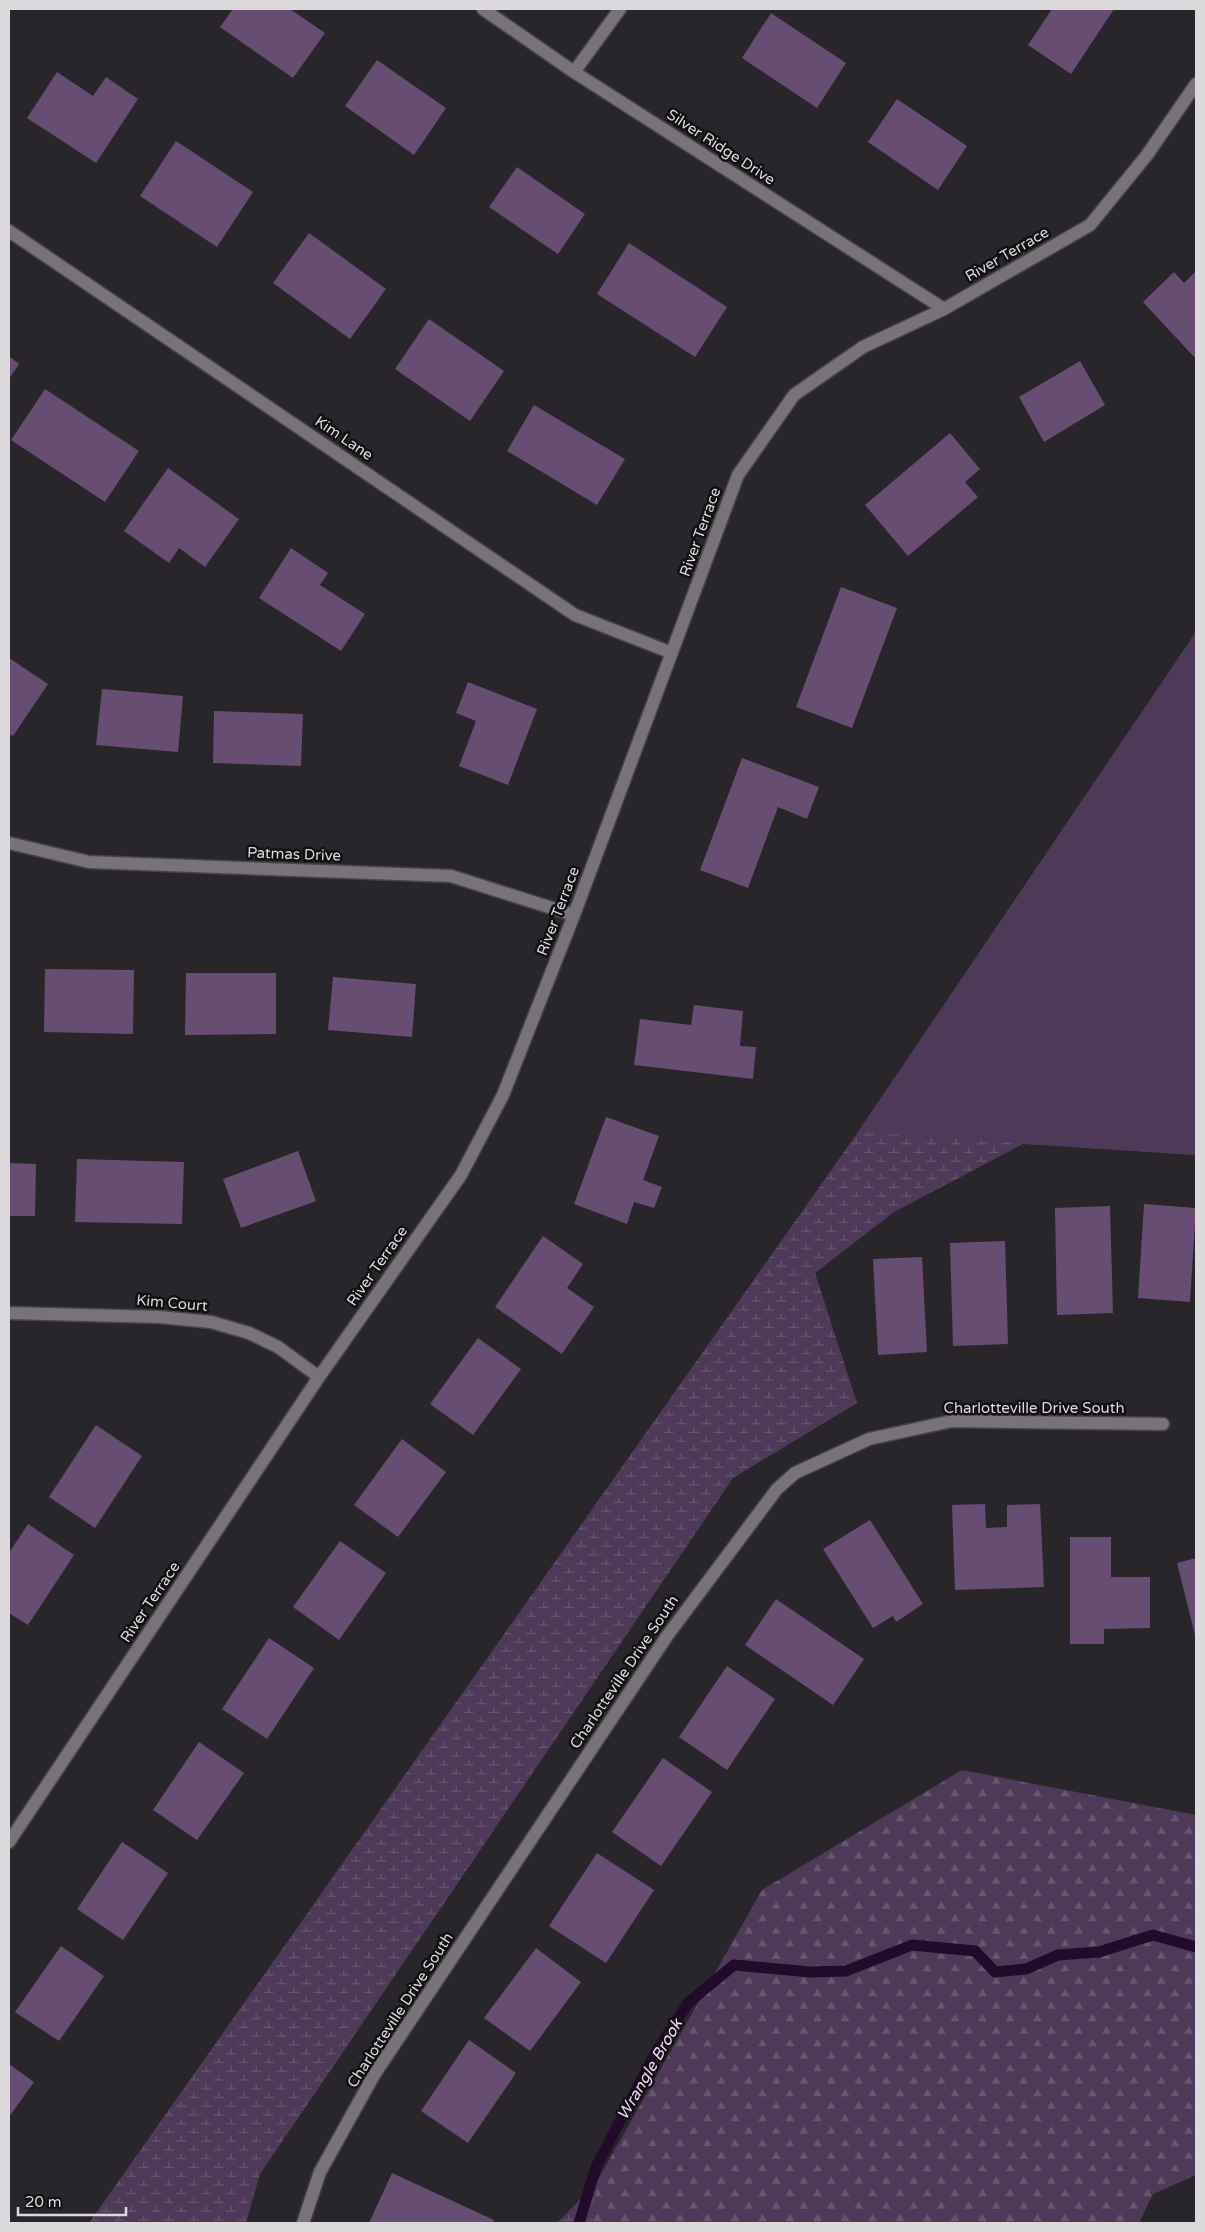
<svg xmlns="http://www.w3.org/2000/svg" width="1205" height="2232" viewBox="0 0 1205 2232" font-family="'Varela Round',sans-serif">
	<style>
		.forest { fill: url(#forest-firs) }
		.wetland { fill: url(#wetland-marsh) }
		.park { fill: #4f3958 }
		.lines { fill: none; stroke-linecap: round; stroke-linejoin: round }
		.stream { stroke: #220a2b; stroke-width: 11 }
		.building { fill: #674d72 }
		.street-casing { stroke: #464447; stroke-width: 15 }
		.street { stroke: #777378; stroke-width: 12 }
		.labels { text-anchor: middle; stroke-width: 5; stroke-linejoin: round; paint-order: stroke }
		.street-label { font-size: 15px; fill: #dbd9dc; stroke: #110f11 }
		.water-label { font-size: 16px; font-style: italic; fill: #f2d6fd; stroke: #110f11 }
	</style>
	<defs>
		<pattern id="forest-firs" width="22" height="20" patternUnits="userSpaceOnUse" patternTransform="scale(1.25)"><rect width="22" height="20" fill="#4f3958"/><path d="M5 1l3.5 6h-7zM16 11l3.5 6h-7z" fill="#68556f"/></pattern>
		<pattern id="wetland-marsh" width="20" height="14" patternUnits="userSpaceOnUse" patternTransform="scale(1.25)"><rect width="20" height="14" fill="#4f3958"/><path d="M1 5h8M5 5V1M11 12h8M15 12V8" fill="none" stroke="#68556f"/></pattern>
	</defs>
	<rect width="100%" height="100%" fill="#28262a"/>
	<path class="forest" d="M962,1770L1196,1815V2175L1153,2194L1139,2223H593L596,2183L762,1890Z"/>
	<path class="wetland" d="M1196,632V1155L1023,1144L894,1212L815,1273L857,1403L733,1478L260,2174L246,2223H89L858,1132Z
		M596,2183L593,2223H557Z"/>
	<path class="park" d="M1196,632V1155L858,1132Z"/>
	<g class="lines">
		<path class="stream" d="M579,2223L596,2167L656,2052L688,2003L734,1965L810,1972L846,1971L912,1945L975,1951L995,1972L1026,1969L1058,1955L1099,1952L1153,1935L1196,1947"/>
	</g>
	<path class="building" d="M233,9H290L325,33L293,78L220,27Z
		M1052,9H1114L1071,74L1028,45Z
		M771,13L846,63L817,108L742,58Z
		M377,60L446,108L414,155L345,106Z
		M57,72L93,96L106,77L138,99L96,163L27,118Z
		M897,99L967,146L938,190L868,142Z
		M176,141L253,192L217,247L140,196Z
		M517,167L585,214L558,254L489,207Z
		M309,233L386,289L350,339L273,283Z
		M629,243L727,307L695,357L597,294Z
		M1196,271V359L1143,302L1174,272L1184,283Z
		M429,319L504,371L470,421L395,369Z
		M9,356L19,364L9,379Z
		M1080,361L1105,405L1044,442L1019,397Z
		M45,389L139,451L105,502L11,440Z
		M534,405L625,459L597,505L507,451Z
		M950,433L980,469L965,482L978,497L908,556L865,505Z
		M168,468L239,519L205,567L179,548L169,563L124,531Z
		M291,548L328,573L320,585L365,614L341,651L259,598Z
		M841,587L897,608L852,728L796,707Z
		M9,658L48,684L13,736L9,734Z
		M468,682L537,709L508,785L459,766L476,721L456,713Z
		M102,689L183,696L178,752L96,745Z
		M214,711L303,714L301,766L213,763Z
		M742,758L819,787L807,819L778,807L748,888L700,870Z
		M45,969L134,970L133,1034L44,1032Z
		M186,973H276V1034L185,1035Z
		M333,977L416,984L412,1037L328,1030Z
		M694,1005L743,1011L740,1046L756,1047L753,1079L634,1065L640,1019L691,1025Z
		M606,1117L659,1136L643,1180L662,1187L654,1208L634,1202L627,1224L574,1204Z
		M298,1151L316,1201L241,1228L223,1179Z
		M77,1159L184,1162L182,1224L75,1222Z
		M9,1163L36,1164L35,1216H9Z
		M1144,1204L1196,1208L1190,1302L1138,1298Z
		M1110,1206L1113,1313L1057,1315L1055,1208Z
		M543,1236L583,1264L567,1288L594,1307L562,1354L495,1307Z
		M1005,1241L1008,1344L953,1346L950,1243Z
		M922,1257L927,1352L878,1355L873,1259Z
		M478,1338L521,1369L473,1435L430,1404Z
		M96,1425L142,1456L95,1528L49,1497Z
		M402,1439L446,1472L398,1537L354,1505Z
		M985,1504L986,1528L1007,1527V1505L1040,1504L1044,1587L955,1590L952,1505Z
		M870,1520L923,1604L896,1622L893,1616L873,1628L823,1549Z
		M28,1524L74,1555L28,1625L9,1613V1553Z
		M1070,1537H1111V1577H1150V1628L1104,1629V1644H1070Z
		M340,1541L386,1573L339,1640L293,1607Z
		M1196,1558V1639L1177,1563Z
		M776,1599L864,1659L833,1705L745,1645Z
		M269,1638L314,1668L267,1739L222,1709Z
		M727,1666L775,1699L727,1770L679,1737Z
		M199,1742L244,1773L197,1840L153,1810Z
		M663,1758L712,1792L661,1866L612,1832Z
		M122,1842L168,1873L123,1940L77,1909Z
		M597,1853L654,1890L606,1963L549,1926Z
		M61,1946L104,1976L59,2041L15,2012Z
		M536,1948L581,1982L530,2051L484,2018Z
		M469,2040L516,2073L468,2143L421,2111Z
		M9,2064L34,2082L9,2117Z
		M392,2173L494,2220L493,2223H369Z"/>
	<g class="lines">
		<g class="street-casing">
			<path id="street" d="M483,9L574,72L944,309
				M574,72L620,9
				M9,231L575,615L672,653
				M9,843L89,862L451,876L574,915
				M9,1313L159,1317L211,1322L249,1333L278,1347L319,1377
				M9,1842L319,1377L461,1175L503,1095L574,915L738,475L794,395L863,347L944,309L1090,225L1147,155L1196,84
				M303,2223L320,2172L374,2075L667,1636L777,1489L795,1473L869,1439L952,1421L1163,1424"/>
		</g>
		<use href="#street" class="street"/>
	</g>
	<g class="labels">
		<g class="street-label">
			<text transform="translate(721 147) rotate(33)" y="5">Silver Ridge Drive</text>
			<text transform="translate(1007 254) rotate(-30)" y="5">River Terrace</text>
			<text transform="translate(344 438) rotate(34)" y="5">Kim Lane</text>
			<text transform="translate(700 532) rotate(-70)" y="5">River Terrace</text>
			<text transform="translate(294 854) rotate(2)" y="5">Patmas Drive</text>
			<text transform="translate(558 911) rotate(-69)" y="5">River Terrace</text>
			<text transform="translate(377 1266) rotate(-55)" y="5">River Terrace</text>
			<text transform="translate(172 1303) rotate(5)" y="5">Kim Court</text>
			<text x="1034" y="1413">Charlotteville Drive South</text>
			<text transform="translate(150 1602) rotate(-56)" y="5">River Terrace</text>
			<text transform="translate(624 1672) rotate(-56)" y="5">Charlotteville Drive South</text>
			<text transform="translate(400 2010) rotate(-57)" y="5">Charlotteville Drive South</text>
		</g>
		<g class="water-label">
			<text transform="translate(649 2069) rotate(-60)" y="6">Wrangle Brook</text>
		</g>
	</g>
	<rect width="1205" height="2232" fill="none" stroke="#dbd9dc" stroke-width="20"/>
	<path d="M18 2207v8h108v-8" fill="none" stroke="#dbd9dc" stroke-width="2.5"/>
	<text x="25" y="2207" font-size="15" fill="#dbd9dc" stroke="#110f11" stroke-width="4" paint-order="stroke">20 m</text>
</svg>
